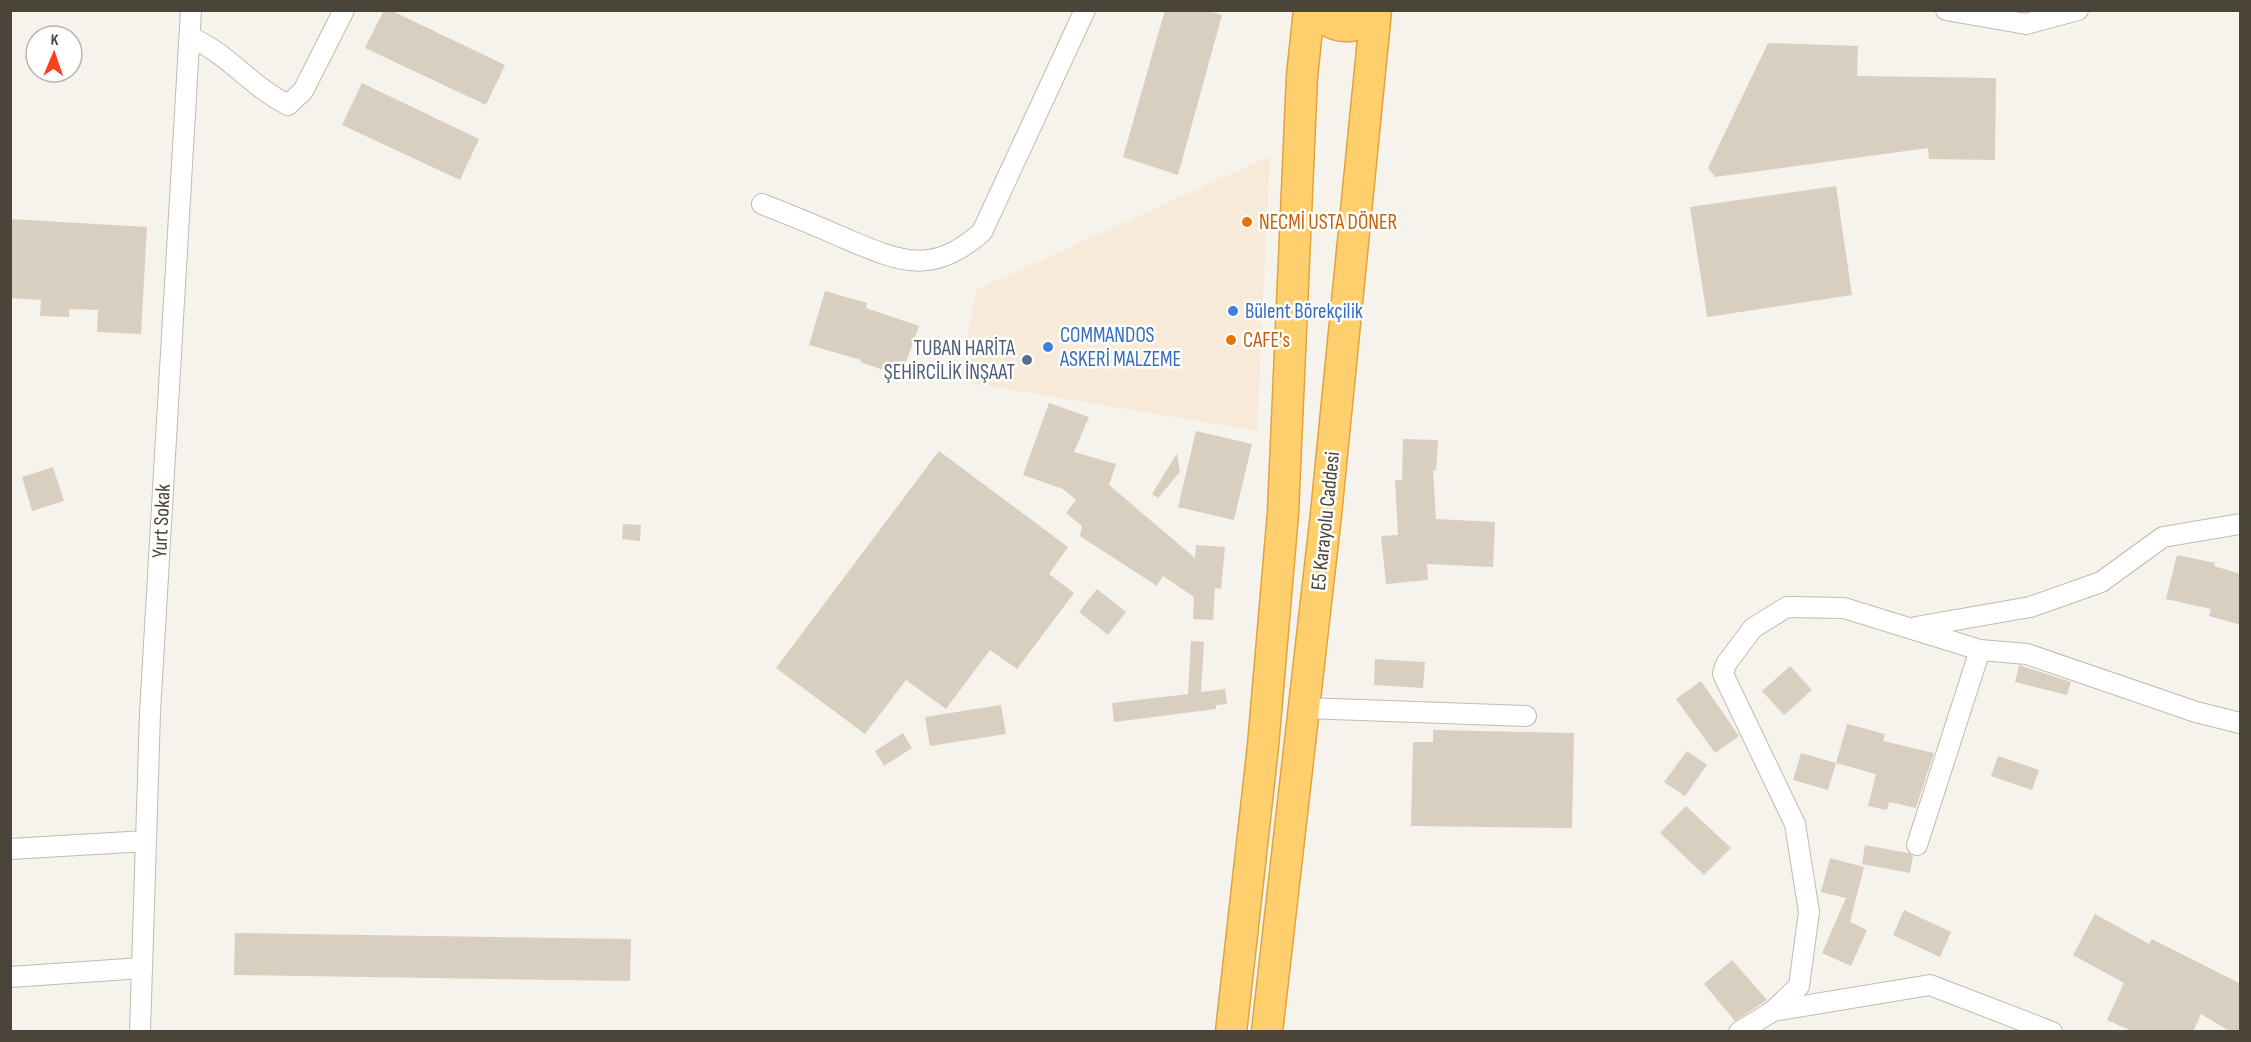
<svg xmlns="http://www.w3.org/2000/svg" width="2251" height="1042" viewBox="0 0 2251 1042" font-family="'Sofia Sans Condensed',sans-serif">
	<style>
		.commercial { fill: #f7ead8 }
		.building { fill: #d8cfc1 }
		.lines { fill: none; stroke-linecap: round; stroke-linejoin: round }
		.minor-casing { stroke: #c2bbae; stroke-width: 22 }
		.highway-casing { stroke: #e0a43c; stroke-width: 33 }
		.minor { stroke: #fff; stroke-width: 20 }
		.highway { stroke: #ffcf6e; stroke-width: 30 }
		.food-dot { fill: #e8710a; stroke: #fff; stroke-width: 2 }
		.shop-dot { fill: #3f7fe0; stroke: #fff; stroke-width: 2 }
		.service-dot { fill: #5c6f8a; stroke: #fff; stroke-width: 2 }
		.labels { text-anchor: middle; stroke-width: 5; stroke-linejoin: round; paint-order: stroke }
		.food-label { font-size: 21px; fill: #c56008; stroke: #fff; text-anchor: start }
		.shop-label { font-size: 21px; fill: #366cbe; stroke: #fff; text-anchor: start }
		.service-label { font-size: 21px; fill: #4e5e75; stroke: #fff; text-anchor: end }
		.street-label { font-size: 21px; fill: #4b4439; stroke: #fff }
	</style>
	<rect width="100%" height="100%" fill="#f6f3ec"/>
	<path class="commercial" d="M1270,156L1257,431L960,381L976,290Z"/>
	<path class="building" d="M384,10H390L505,65L486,105L365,48Z
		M1165,10H1206L1222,15L1178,175L1123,157Z
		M1768,43L1858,46L1857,76L1996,78L1995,160L1929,159L1928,148L1715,177L1708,168Z
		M362,83L479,139L460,180L342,125Z
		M1836,186L1852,295L1707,317L1690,207Z
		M10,219L147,227L141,334L97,332L98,310L69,309V317L40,316L41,300L10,298Z
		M825,291L867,303L866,308L919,326L901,376L860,362L861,360L809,345Z
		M1049,403L1089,417L1074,452L1116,464L1109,485L1195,558L1196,545L1225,547L1221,589L1215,588L1213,620L1193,619L1194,597L1163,576L1157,586L1080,536L1082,526L1066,513L1076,500L1063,489L1023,475Z
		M1196,431L1252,444L1234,520L1178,507Z
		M1403,439L1438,440L1436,471L1433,470L1436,519L1495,522L1493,567L1427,564L1428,580L1386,584L1381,536L1398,535L1395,480H1402Z
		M939,451L1068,547L1049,574L1074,593L1017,669L990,650L946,709L906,680L865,734L776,668Z
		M1177,453L1180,472L1158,498L1152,494Z
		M53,467L64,501L32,511L22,477Z
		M623,524L641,525L640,541L622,539Z
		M2177,555L2215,563L2214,566L2241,574V625L2209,616L2211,609L2166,599Z
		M1097,589L1126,612L1108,635L1079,612Z
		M1191,641L1204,642L1201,692L1225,689L1227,704L1216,705V709L1114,722L1112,703L1188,694Z
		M1375,659L1425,662L1423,688L1374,685Z
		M2019,665L2071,682L2067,695L2015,682Z
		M1790,666L1812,690L1784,715L1762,691Z
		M1701,681L1739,736L1715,753L1676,699Z
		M1001,705L1006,734L930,746L925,717Z
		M1847,724L1885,734L1883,741L1934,753L1916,808L1889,802L1887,810L1868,806L1876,774L1836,763Z
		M1433,730L1574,733L1572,828L1411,826L1413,742H1433Z
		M903,733L912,748L884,766L875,751Z
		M1687,751L1707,765L1685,796L1664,782Z
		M1801,753L1836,763L1828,790L1793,780Z
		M1998,756L2039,770L2032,790L1991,776Z
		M1686,806L1731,848L1704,875L1660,833Z
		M1865,845L1908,853L1913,856L1910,873L1862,864Z
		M1830,858L1864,867L1850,922L1867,930L1851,966L1822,953L1846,898L1821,892Z
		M1904,910L1951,932L1940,957L1893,935Z
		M2095,914L2149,944L2152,939L2241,984V1032H2231L2201,1014L2193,1032H2134L2107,1020L2124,983L2073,955Z
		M235,933L631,939L630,981L234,975Z
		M1732,960L1767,1000L1735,1021L1704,984Z"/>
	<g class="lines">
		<g class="minor-casing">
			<path id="minor" d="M1946,10L2026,24L2078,10
				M190,37C229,54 250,86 288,105L303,91L344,10
				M762,204C790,215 817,226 844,238C899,261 931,277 982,232L1085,10
				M1916,627L2030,607L2101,582L2163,537L2240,524
				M1305,708L1526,716
				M1917,845L1980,650
				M10,849L146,841
				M10,977L142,968
				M1773,1011L1930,985L2052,1032
				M140,1032L150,713L191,10
				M1739,1032L1773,1011L1799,986L1809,912L1795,824L1723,674L1726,664L1753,628L1787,607L1844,608L1980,650L2027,654L2196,712L2240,723"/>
		</g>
		<g class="highway-casing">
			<path id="highway" d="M1316,10C1331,30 1361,33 1374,10
				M1231,1032L1263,746L1283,513L1302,76L1309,10
				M1267,1032L1326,514L1376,10"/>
		</g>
		<use href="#minor" class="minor"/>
		<use href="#highway" class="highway"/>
	</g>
	<g class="food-dot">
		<circle cx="1247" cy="222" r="6"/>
		<circle cx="1231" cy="340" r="6"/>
	</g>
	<g class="shop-dot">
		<circle cx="1233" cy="311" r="6"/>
		<circle cx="1048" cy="347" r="6"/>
	</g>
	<circle class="service-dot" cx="1027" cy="360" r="6"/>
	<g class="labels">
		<g class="food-label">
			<text x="1259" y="229">NECMİ USTA DÖNER</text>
			<text x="1243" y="347">CAFE's</text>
		</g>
		<g class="shop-label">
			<text x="1245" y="318">Bülent Börekçilik</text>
			<text x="1060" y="342">COMMANDOS<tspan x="1060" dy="24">ASKERİ MALZEME</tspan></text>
		</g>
		<g class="service-label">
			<text x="1015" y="355">TUBAN HARİTA<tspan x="1015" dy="24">ŞEHİRCİLİK İNŞAAT</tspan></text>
		</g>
		<g class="street-label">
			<text transform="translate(161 521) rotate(-87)" y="7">Yurt Sokak</text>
			<text transform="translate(1325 521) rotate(-84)" y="7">E5 Karayolu Caddesi</text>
		</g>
	</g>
	<rect width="2251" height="1042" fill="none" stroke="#4b4439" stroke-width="24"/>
	<g transform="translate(54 54) rotate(2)"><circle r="28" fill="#ffffff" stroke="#b7b4b0" stroke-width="1.5"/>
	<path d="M0-4.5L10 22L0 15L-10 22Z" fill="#fc3f1d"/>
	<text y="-9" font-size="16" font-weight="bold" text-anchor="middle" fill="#4b4439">K</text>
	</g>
</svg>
